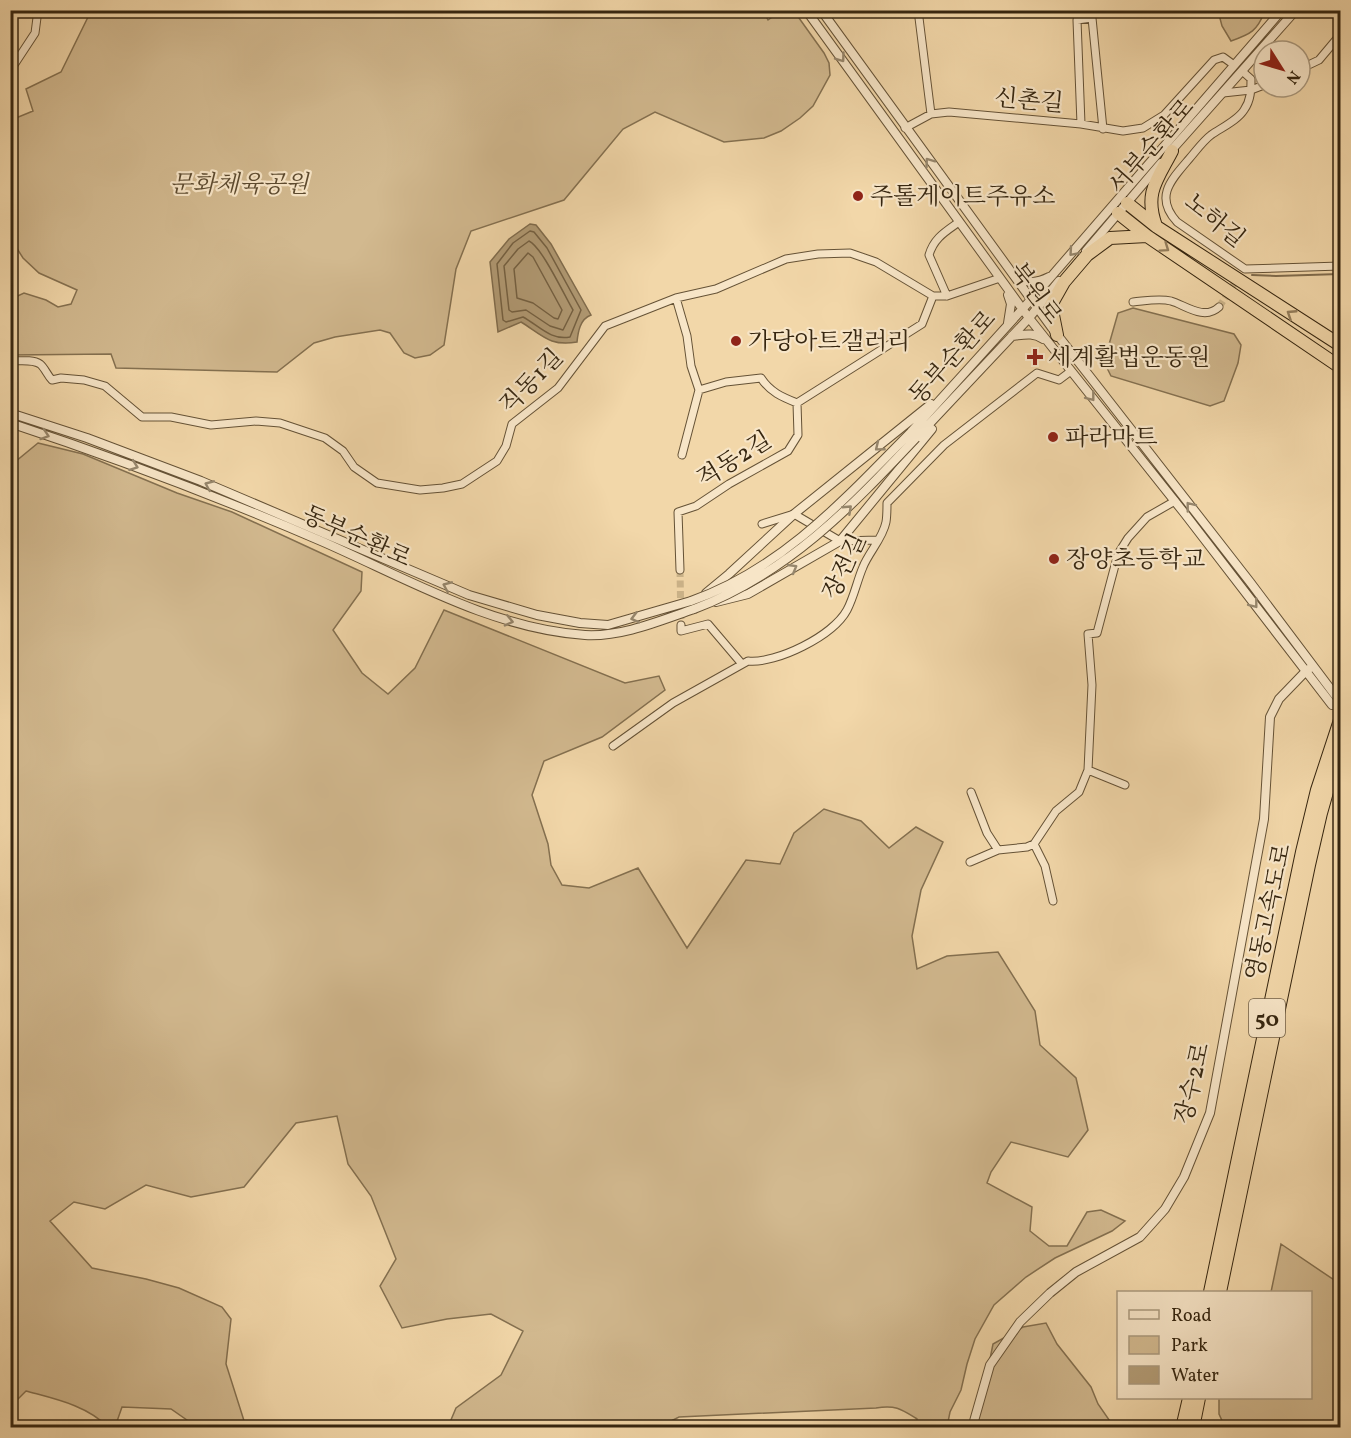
<svg xmlns="http://www.w3.org/2000/svg" width="1351" height="1438" viewBox="0 0 1351 1438" font-family="Vollkorn,'Noto Serif KR',serif">
	<style>
		.green { fill: #d2b98f; stroke: #847050; stroke-width: 1.5 }
		.water { fill: #b29b75; stroke: #806c4d; stroke-width: 1.5 }
		.lines { fill: none; stroke-linecap: round; stroke-linejoin: round }
		.shore { stroke: #746042; stroke-width: 1.5 }
		.stream { stroke: #806c4d; stroke-width: 2 }
		.minor-tunnel { stroke: #ccb48a; stroke-width: 7; stroke-dasharray: 7 3.5; stroke-linecap: butt }
		.minor-casing { stroke: #655236; stroke-width: 9 }
		.tertiary-casing { stroke: #655236; stroke-width: 10 }
		.motorway-casing { stroke: #362610; stroke-width: 14 }
		.minor { stroke: #f7e5c7; stroke-width: 7 }
		.tertiary { stroke: #f7e5c7; stroke-width: 8 }
		.motorway { stroke: #f2d7a9; stroke-width: 12 }
		.tertiary-bridge-casing { stroke: #655236; stroke-width: 10; stroke-linecap: butt }
		.tertiary-bridge { stroke: #f7e5c7; stroke-width: 8 }
		.oneway { stroke: #96866c }
		.oneway2 { stroke: #947e5c }
		.poi-dot { fill: #8f2418; stroke: #f7e5c7; stroke-width: 2 }
		.labels { text-anchor: middle; stroke-width: 4.5; stroke-linejoin: round; paint-order: stroke }
		.shield { fill: #f7e5c7; stroke: #705f47; stroke-width: 1.5 }
		.shield-label { font-size: 22px; font-weight: bold; fill: #362610 }
		.street-label { font-size: 24px; fill: #362610; stroke: #f7e5c7 }
		.park-label { font-size: 24px; font-style: italic; fill: #5d4b30; stroke: #f7e5c7 }
		.poi-label { font-size: 24px; fill: #362610; stroke: #f7e5c7; text-anchor: start }
	</style>
	<rect width="100%" height="100%" fill="#f2d7a9"/>
	<filter id="stains"><feTurbulence type="fractalNoise" baseFrequency=".00333" numOctaves="4"/><feColorMatrix values="0 0 0 0 .2 0 0 0 0 .09 0 0 0 0 .02 0 0 0 .5 -.17"/></filter>
	<radialGradient id="worn" r=".72"><stop offset=".6" stop-color="#630" stop-opacity="0"/><stop offset="1" stop-color="#630" stop-opacity=".3"/></radialGradient>
	<path class="green" d="M763,11L768,20L772,17V11H794L824,53L829,63L830,75L813,106L800,118L781,131L764,138L724,142L655,112L623,129L564,200L471,231L456,269L444,345L430,355L415,358L404,353L390,333L380,330L335,337L314,343L277,372L116,368L111,354L11,355V299L24,293L46,300L58,307L71,304L77,290L39,273L23,258L11,239V120L33,111L26,89L61,72L91,11Z
		M1218,11V10L1265,11C1257,31 1251,34 1231,41L1222,26Z
		M1133,308L1234,334L1241,345L1238,363L1224,401L1210,406L1111,376L1104,362L1118,313Z
		M38,443L83,454L177,493L232,512L362,572L361,591L333,630L362,673L388,694L415,668L444,610L625,683L659,676L665,690L602,737L544,761L532,795L548,844L551,865L562,885L589,888L638,868L687,948L746,860L780,864L794,833L824,809L861,821L889,848L916,827L943,842L921,890L912,936L917,969L947,956L998,952L1035,1011L1040,1045L1076,1078L1088,1130L1068,1157L1011,1142L991,1172L987,1183L1032,1207L1030,1231L1049,1246H1067L1087,1212L1101,1210L1125,1221L1112,1231L1055,1258L1026,1277L994,1305L975,1339L967,1364L961,1390L950,1412L947,1427H917V1419C901,1409 896,1405 876,1408L679,1417L659,1427H448L456,1408L501,1375L523,1331L491,1314L447,1319L402,1328L380,1286L396,1259L371,1196L348,1164L337,1116L296,1123L244,1187L191,1197L146,1185L105,1209L74,1202L50,1221L92,1268L146,1279L179,1288L222,1307L231,1319L226,1364L246,1427H197L171,1409L122,1407L115,1427H108C86,1405 55,1399 26,1391L11,1406L10,477L15,462Z
		M1281,1244L1340,1284V1425L1338,1427H1225L1219,1414V1398H1310V1292H1271Z
		M1046,1323L1057,1344L1091,1387L1098,1404L1114,1427L970,1428L986,1379L993,1344L1023,1327Z"/>
	<path class="water" d="M530,224L536,225L551,244L591,315C580,319 578,332 577,342C550,347 542,335 521,322L498,332L490,262L509,239Z"/>
	<g class="lines">
		<path class="shore" d="M530,231L534,232L547,248L581,310L570,337C551,341 538,325 523,317L506,322L503,320L497,264L513,243Z
			M529,241C542,247 564,295 573,310L563,330L550,326L526,310L512,312L509,310L504,266L518,249Z
			M528,253L533,257L562,310L558,319L554,318L533,303L517,298L514,269Z"/>
		<path class="stream" d="M1252,275L1276,276L1340,274"/>
		<path class="minor-tunnel" d="M1219,307L1242,272
			M680,570L681,625"/>
		<g class="minor-casing">
			<path id="minor" d="M918,10L931,114
				M1300,69L1319,60L1340,35
				M10,71L35,33L38,10
				M1242,71L1251,79C1251,90 1251,100 1244,110C1238,120 1221,128 1211,135C1203,141 1196,151 1189,159C1171,180 1154,197 1177,222L1245,269L1340,266
				M1223,93L1251,90L1264,85
				M1081,124L1077,20L1092,18L1103,129
				M905,128L931,114L949,112L1081,124L1123,131L1143,128L1164,115L1214,60L1223,57L1234,65
				M947,296L929,255C934,238 945,232 959,222
				M676,298L687,336L691,366L699,390L682,455
				M1133,302C1145,301 1159,298 1171,301C1185,305 1204,321 1219,307
				M10,361C19,361 33,359 40,364C45,368 47,375 52,380L61,378L84,380L105,386L142,417H171L211,425L256,421L280,423L325,438L343,451L354,467L377,483L420,490L443,488L462,484L497,461L506,446L512,424L558,388L605,326L676,298L716,289L786,259L818,254L850,253L876,262L933,296H947L1000,278
				M699,390L726,382L761,378C770,392 782,397 797,403
				M762,524L794,514L840,541L878,540
				M680,570L678,512L696,506L729,484L788,451L798,435L797,403L922,324L933,296
				M681,625V631L708,624L742,664
				M613,746L673,703L748,661C776,664 833,636 847,610C854,597 857,581 863,567C869,552 883,538 886,522C887,516 887,509 887,503L944,445L1037,373L1059,380L1071,371
				M1088,770L1125,785
				M971,792L987,833L998,850
				M1034,844L1045,866L1053,901
				M970,862L998,850L1027,847L1034,844L1056,811L1079,792L1088,770L1092,685L1088,634L1097,633L1118,554L1128,538L1147,517L1175,501"/>
		</g>
		<g class="tertiary-casing">
			<path id="tertiary" d="M806,10L1029,318L1185,514L1332,705
				M821,10L1052,328L1250,582L1335,695
				M1169,153L1296,10
				M1086,251L1161,163
				M1016,277C1028,284 1037,283 1049,277
				M1008,323L1011,304L1008,295
				M1012,336C1023,335 1033,332 1043,339
				M10,413L87,438L201,481L469,595L537,615L580,623L608,625L691,601
				M10,423C116,458 219,497 321,541C404,577 492,629 585,635C622,637 659,621 694,609
				M911,432L1037,293L1282,10
				M916,438L1029,318L1059,281
				M706,593L729,574L794,514L931,404
				M716,602L748,594L840,541L932,429
				M972,1428L990,1365L1020,1322L1050,1293L1076,1272L1140,1237L1165,1209L1184,1177L1210,1113L1264,819L1270,717L1279,699L1306,671L1313,666"/>
		</g>
		<g class="motorway-casing">
			<path id="motorway" d="M1127,203L1157,227L1340,345
				M1118,213L1147,236L1340,367
				M1156,226C1144,193 1157,180 1172,151
				M1057,335L1051,305L1064,282L1087,255L1110,238L1147,236
				M1210,1292L1302,852L1317,790L1340,720
				M1220,1292L1309,865L1321,813L1340,746
				M1182,1428L1189,1398
				M1193,1428L1199,1398"/>
		</g>
		<use href="#minor" class="minor"/>
		<use href="#tertiary" class="tertiary"/>
		<use href="#motorway" class="motorway"/>
		<g class="tertiary-bridge-casing">
			<path id="tertiary-bridge" d="M691,601C782,569 845,499 911,432
				M694,609C787,574 850,508 916,438"/>
		</g>
		<use href="#tertiary-bridge" class="tertiary-bridge"/>
	</g>
	<defs><path id="oneway-chevron" d="M-2-3.5L2.5 0L-2 3.5" fill="none" stroke-width="1.6" stroke-linecap="round" stroke-linejoin="round" transform="scale(1.5)"/></defs>
	<g class="oneway">
		<use href="#oneway-chevron" transform="translate(841 58) rotate(54)"/>
		<use href="#oneway-chevron" transform="translate(929 162) rotate(-126)"/>
		<use href="#oneway-chevron" transform="translate(1073 252) rotate(131)"/>
		<use href="#oneway-chevron" transform="translate(1091 397) rotate(52)"/>
		<use href="#oneway-chevron" transform="translate(45 435) rotate(18)"/>
		<use href="#oneway-chevron" transform="translate(879 447) rotate(141)"/>
		<use href="#oneway-chevron" transform="translate(134 466) rotate(20)"/>
		<use href="#oneway-chevron" transform="translate(209 485) rotate(-157)"/>
		<use href="#oneway-chevron" transform="translate(1190 506) rotate(-128)"/>
		<use href="#oneway-chevron" transform="translate(848 509) rotate(-43)"/>
		<use href="#oneway-chevron" transform="translate(793 568) rotate(-30)"/>
		<use href="#oneway-chevron" transform="translate(447 586) rotate(-157)"/>
		<use href="#oneway-chevron" transform="translate(1254 604) rotate(52)"/>
		<use href="#oneway-chevron" transform="translate(635 618) rotate(165)"/>
		<use href="#oneway-chevron" transform="translate(509 621) rotate(13)"/>
	</g>
	<g class="oneway2">
		<use href="#oneway-chevron" transform="translate(1165 248) rotate(35)"/>
		<use href="#oneway-chevron" transform="translate(1291 314) rotate(-147)"/>
	</g>
	<g class="poi-dot">
		<circle cx="858" cy="196" r="6"/>
		<circle cx="736" cy="341" r="6"/>
		<path d="M1032 348h6v6h6v6h-6v6h-6v-6h-6v-6h6z"/>
		<circle cx="1053" cy="437" r="6"/>
		<circle cx="1054" cy="559" r="6"/>
	</g>
	<g class="labels">
		<rect class="shield" x="1249" y="999" width="36" height="38" rx="4.5"/>
		<g class="shield-label">
			<text x="1267" y="1026">50</text>
		</g>
		<g class="street-label">
			<text transform="translate(1029 100) rotate(5)" y="8">신촌길</text>
			<text transform="translate(1151 146) rotate(-49)" y="8">서부순환로</text>
			<text transform="translate(1215 220) rotate(39)" y="8">노하길</text>
			<text transform="translate(1036 293) rotate(53)" y="8">북원로</text>
			<text transform="translate(952 357) rotate(-48)" y="8">동부순환로</text>
			<text transform="translate(531 381) rotate(-46)" y="8">직동1길</text>
			<text transform="translate(734 459) rotate(-32)" y="8">적동2길</text>
			<text transform="translate(357 536) rotate(24)" y="8">동부순환로</text>
			<text transform="translate(844 566) rotate(-65)" y="8">장전길</text>
			<text transform="translate(1268 912) rotate(-78)" y="8">영동고속도로</text>
			<text transform="translate(1192 1083) rotate(-77)" y="8">장수2로</text>
		</g>
		<g class="park-label">
			<text x="239" y="192">문화체육공원</text>
		</g>
		<g class="poi-label">
			<text x="870" y="204">주톨게이트주유소</text>
			<text x="748" y="349">가당아트갤러리</text>
			<text x="1048" y="365">세계활법운동원</text>
			<text x="1065" y="445">파라마트</text>
			<text x="1066" y="567">장양초등학교</text>
		</g>
	</g>
	<rect width="1351" height="1438" fill="none" stroke="#f2d7a9" stroke-width="36"/>
	<rect x="12" y="12" width="1327" height="1414" fill="none" stroke="#362610" stroke-width="3"/>
	<rect x="18" y="18" width="1315" height="1402" fill="none" stroke="#362610" stroke-width="1.5"/>
	<rect x="1117" y="1291" width="195" height="108" fill="#f7e5c7" stroke="#aa997e" stroke-width="1.5"/>
	<rect x="1129" y="1310" width="30" height="9" fill="#f7e5c7" stroke="#aa997e" stroke-width="1.5"/>
	<text x="1171" y="1321" font-size="18" fill="#362610">Road</text>
	<rect x="1129" y="1336" width="30" height="18" fill="#d2b98f" stroke="#aa997e" stroke-width="1.5"/>
	<text x="1171" y="1351" font-size="18" fill="#362610">Park</text>
	<rect x="1129" y="1366" width="30" height="18" fill="#b29b75" stroke="#aa997e" stroke-width="1.5"/>
	<text x="1171" y="1381" font-size="18" fill="#362610">Water</text>
	<g transform="translate(1282 69) rotate(127)"><circle r="28" fill="#f7e5c7" stroke="#aa997e" stroke-width="1.5"/>
	<path d="M0-4.5L10 22L0 15L-10 22Z" fill="#8f2418"/>
	<text y="-9" font-size="16" font-weight="bold" text-anchor="middle" fill="#362610">N</text>
	</g>
	<rect width="100%" height="100%" filter="url(#stains)"/>
	<rect width="100%" height="100%" fill="url(#worn)"/>
</svg>
